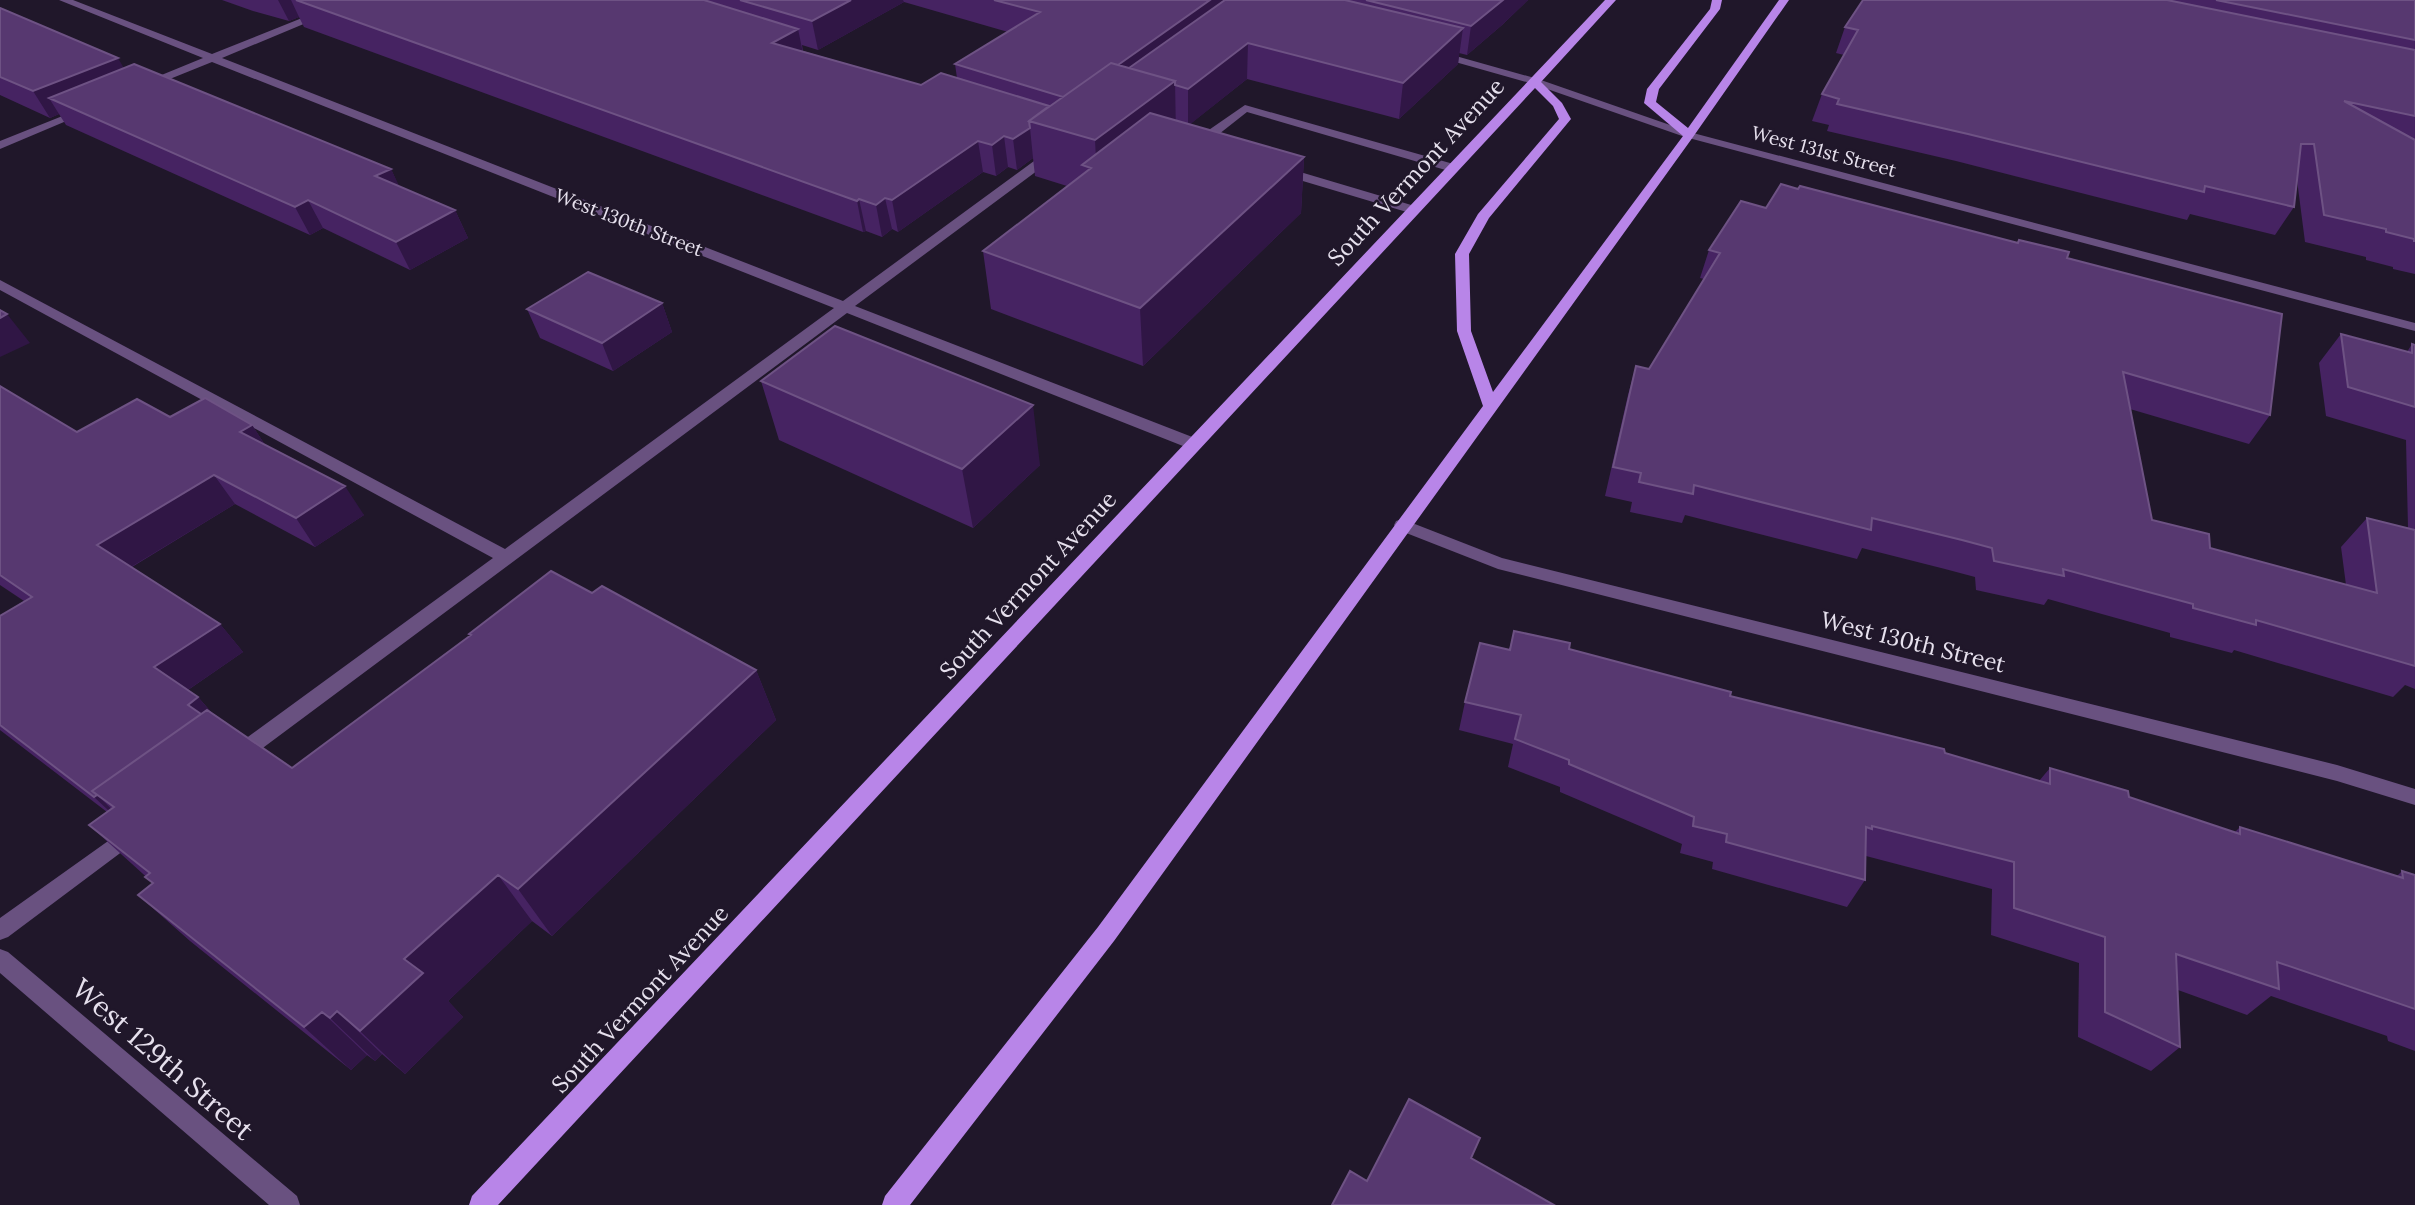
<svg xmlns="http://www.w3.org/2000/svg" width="2415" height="1205" viewBox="0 0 2415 1205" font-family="Lora,serif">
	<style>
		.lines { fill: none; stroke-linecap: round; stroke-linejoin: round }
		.minor { fill: #695180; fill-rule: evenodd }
		.major { fill: #b885e8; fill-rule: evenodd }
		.wall { fill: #462362; fill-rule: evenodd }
		.shaded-wall { fill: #301645 }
		.building { fill: #573870; stroke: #6e5284; stroke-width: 2 }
		.labels { text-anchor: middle; stroke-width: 5; stroke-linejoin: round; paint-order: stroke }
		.far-street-label { font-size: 19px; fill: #e6e0ed; stroke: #20172a }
		.street-label { font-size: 23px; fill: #e6e0ed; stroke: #20172a }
		.near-street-label { font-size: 28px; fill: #e6e0ed; stroke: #20172a }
	</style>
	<rect width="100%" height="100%" fill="#20172a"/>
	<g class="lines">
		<path class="minor" d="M59,0H73L212,54L347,0H361L222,58L843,301L1049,150H1057V156L855,306L1200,440L1202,444L1200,448H1188L847,313L244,762L237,764L230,762L227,756L230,750L493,558L0,290V280L505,549L834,308L212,62L150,87H142V83L203,58Z
			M1438,51L1538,79L1693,133L2415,323V331L1685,137L1530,83L1434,56L1433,54Z
			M1245,105L1457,165L1459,168L1449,171L1247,112L1214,138L1221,148L1211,151L1201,137L1203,134Z
			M80,109L90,111L0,149V141Z
			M1280,166L1418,207L1420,210L1414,214L1410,213L1276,173L1274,170Z
			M1402,519L1502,558L2337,765L2415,789V805L2337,781L1498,569L1396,529L1394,525L1396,521Z
			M132,824L139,827L142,833L139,839L8,937L0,940V918Z
			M0,949L8,952L297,1196L300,1205H269L0,973Z"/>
		<path class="major" d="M1605,0H1616L1541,82L1562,103L1571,119L1489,218L1469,254L1471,331L1493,392L1683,136L1644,103L1647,89L1710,9L1712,0H1722L1720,9L1659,89L1656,102L1688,128L1779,0H1789L1693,137L1114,941L910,1205H882L885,1196L1098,927L1483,406L1457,331L1455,254L1478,214L1559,119L1553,106L1535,88L498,1205H469L472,1196Z"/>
	</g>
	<path class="wall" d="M222,0H1528L1502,25L1467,55L1459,53L1458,64L1399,119L1247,79L1190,124L1304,157L1301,213L1143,366L991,309L983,251L1067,186L1035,176L1033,158L1017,170L1008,167L996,176L983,172L898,232L892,229L882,237L866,231L863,232L304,27L299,17L289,21L253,11ZM904,2L1008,32L955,64L957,78L921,85L803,51L802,45L818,50Z
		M1863,0H2415V274L2393,269V267L2366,260V257L2305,242L2297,180L2294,207L2275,235L2190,214L2187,220L1956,161L1827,131L1829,125L1812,121L1822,94L1844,55L1836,53L1845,27Z
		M0,8L124,68L391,169L399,187L455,210L468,238L410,270L323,228L310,235L66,125L59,114L50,118L0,95Z
		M1766,208L2067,258L2270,415L2249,444L2130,409L2152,520L2210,548L2346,585L2341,547L2367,518L2408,528L2406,440L2326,416L2319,363L2341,334L2407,352L2412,344L2415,345V689L2405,685L2393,697L2234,650L2232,653L2170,637V633L2048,599L2044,605L1976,590L1975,577L1945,569L1862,548L1857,559L1685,515L1682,523L1630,512L1632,502L1605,496L1628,395L1636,366L1649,369L1704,279L1700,278L1709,250Z
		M662,303L672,332L613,371L540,338L527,309Z
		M761,381L1040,465L973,528L779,440Z
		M0,386L77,432L170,417L252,425L265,445L364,515L315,547L235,504L132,567L220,624L243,652L188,690L198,697L212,713L292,768L470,636L469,634L592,593L756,670L776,720L552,936L532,921L448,1001L463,1017L405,1074L382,1054L375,1061L367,1055L351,1070L190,941L138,895L153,883L89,825L107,812L0,730V616L24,601L0,585Z
		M1514,631L1569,649L1730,696L1945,753L2039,781L2050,768L2129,797L2235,832L2240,827L2397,876L2402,871L2415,875V1051L2388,1041L2387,1036L2271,996L2247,1015L2178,990L2180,1047L2151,1071L2078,1037L2079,963L1991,935L1992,889L1866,856L1865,880L1847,907L1712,869L1713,862L1680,853L1682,844L1560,792V787L1508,767L1513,744L1459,730L1465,702L1509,650Z"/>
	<path class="shaded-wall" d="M278,0H291L299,17L289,21Z
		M851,0H903L904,2L818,50L812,21Z
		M1210,0H1238L1124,71L1070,99Z
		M1503,0H1528L1502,25L1467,55L1471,26Z
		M1463,28L1458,64L1399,119L1403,83Z
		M798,29L804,58L772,43Z
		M1248,43L1247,79L1188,126V89Z
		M118,58L133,84L49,98L59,114L50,118L33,91Z
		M1175,81L1176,135L1098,196L1095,140Z
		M1030,128L1033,158L1017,170L1013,139Z
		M1004,136L1008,167L996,176L992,145Z
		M978,141L983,172L898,232L892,200Z
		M1304,157L1301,213L1143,366L1140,308Z
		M391,169L404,196L375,176Z
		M885,198L892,229L882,237L876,205Z
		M859,199L866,231L863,232L857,201Z
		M308,200L323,228L310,235L295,207Z
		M455,210L468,238L410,270L396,242Z
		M662,303L672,332L613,371L602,343Z
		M7,314L30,343L0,357V318Z
		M1033,405L1040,465L973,528L962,469Z
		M252,425L271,454L240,432Z
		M214,475L235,504L121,573L97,545Z
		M345,486L364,515L315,547L296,518Z
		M220,624L243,652L179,696L154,667Z
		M756,670L776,720L552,936L518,889Z
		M198,697L223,726L201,721L188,705Z
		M97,795L126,823L123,824L94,797Z
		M498,875L532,921L448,1001L463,1017L405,1074L360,1031L404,959Z
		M337,1011L382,1054L375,1061L330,1018Z
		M322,1012L367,1055L351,1070L304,1027Z"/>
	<path class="building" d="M296,0H704L798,29L772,43L921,85L941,73L1049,106L1029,121L1030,128L1013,139L1004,136L992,145L978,141L892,200L885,198L876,205L859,199L857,201Z
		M740,0H851L812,21Z
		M994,0H1210L1118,65L1111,63L1063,97L955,64L1040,12Z
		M1225,0H1345L1463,28L1403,83L1248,43L1188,89L1175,85V81L1129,68Z
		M1366,0H1503L1471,26Z
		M1863,0H2167L2415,50V116L2344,101L2415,140V241H2414V239L2386,232V229L2324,215L2314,144H2301L2294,207L2205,186L2204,192L1968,134L1837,104L1839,99L1822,94L1858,30L1845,27Z
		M2216,0H2415V40Z
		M0,8L118,58L33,91L0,77Z
		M1111,63L1175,81L1095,140L1029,121Z
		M134,64L391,169L375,176L455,210L396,242L308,200L295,207L49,98Z
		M1150,113L1304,157L1140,308L983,251L1091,168L1082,165Z
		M1781,184L1798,189L1800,186L2018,243L2019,240L2069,252L2067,258L2282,314L2270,415L2123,372L2152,520L2209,534L2210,548L2377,593L2367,518L2415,530V666L2256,620V625L2193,608V604L2063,569L2064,576L1994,561L1992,548L1962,540L1872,518L1871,530L1694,485L1693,494L1639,482L1641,473L1613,467L1636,366L1649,369L1720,253L1709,250L1741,201L1766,208Z
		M588,272L662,303L602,343L527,309Z
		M0,310L7,314L0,318Z
		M835,326L1033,405L962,469L761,381Z
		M2341,334L2412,353V344L2415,345V407L2348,387Z
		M0,386L77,432L137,399L170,417L205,398L252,425L240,432L345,486L296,518L214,475L97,545L220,624L154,667L198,697L188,705L201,714L92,791L97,795L94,797L0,725V616L32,597L0,575Z
		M551,571L592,593L602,586L756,670L518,889L498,875L404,959L423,973L360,1031L337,1011L330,1018L322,1012L304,1027L138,895L153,883L145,877L150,873L89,825L114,807L92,791L207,710L292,768L471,635L469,634Z
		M1514,631L1570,643L1569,649L1731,692L1730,696L1944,749L1945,753L2050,784V768L2128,791L2129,797L2240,834V827L2403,878L2402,871L2415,875V1009L2277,962L2279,989L2176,954L2180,1047L2105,1012V937L2014,908V862L1872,826V829L1866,827L1865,880L1726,842L1727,834L1693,826L1694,817L1569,764V760L1515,739L1521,715L1465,702L1480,643L1510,650Z
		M1409,1099L1480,1138L1471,1158L1554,1205H1332L1350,1171L1367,1181Z"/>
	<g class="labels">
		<g class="far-street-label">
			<text transform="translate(1824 151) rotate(15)" y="7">West 131st Street</text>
			<text transform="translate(629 222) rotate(21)" y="7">West 130th Street</text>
		</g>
		<g class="street-label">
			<text transform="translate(1416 172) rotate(-47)" y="8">South Vermont Avenue</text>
			<text transform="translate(1028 585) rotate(-47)" y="8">South Vermont Avenue</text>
			<text transform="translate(1913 642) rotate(14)" y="8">West 130th Street</text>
			<text transform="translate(640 999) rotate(-47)" y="8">South Vermont Avenue</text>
		</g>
		<g class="near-street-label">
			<text transform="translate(163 1059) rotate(41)" y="10">West 129th Street</text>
		</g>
	</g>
</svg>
